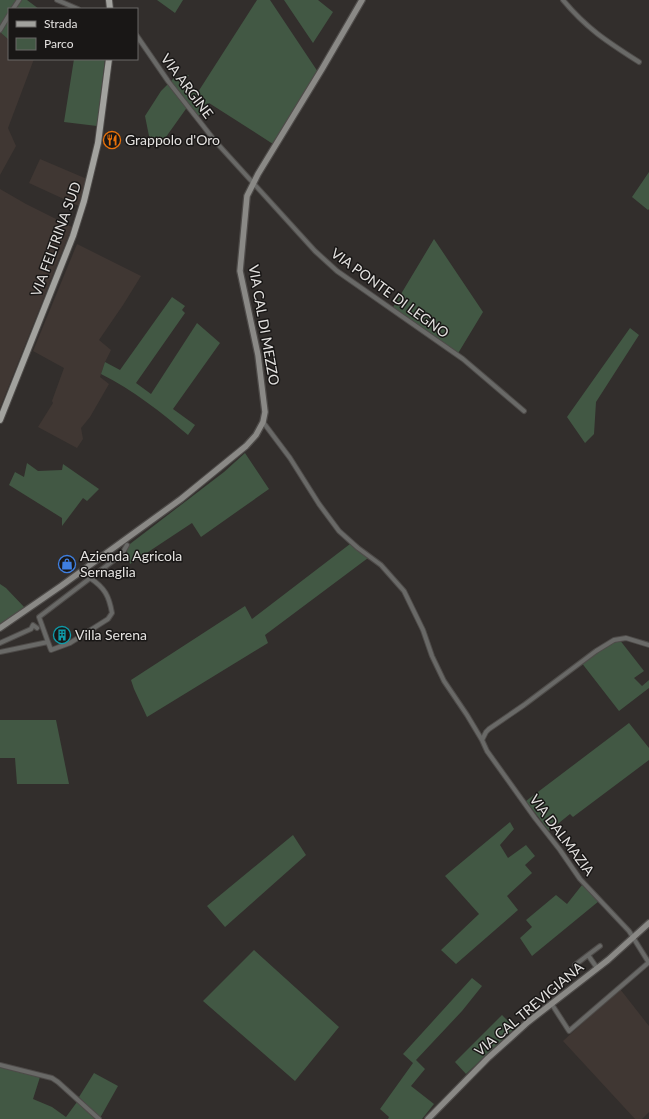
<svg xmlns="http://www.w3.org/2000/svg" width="649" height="1119" viewBox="0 0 649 1119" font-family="Lato,sans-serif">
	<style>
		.built { fill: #403733 }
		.green { fill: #425844 }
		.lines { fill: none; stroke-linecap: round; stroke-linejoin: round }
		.street-casing { stroke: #4e4b49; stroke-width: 6 }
		.secondary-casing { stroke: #4e4b49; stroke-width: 8 }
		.primary-casing { stroke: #4e4b49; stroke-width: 8 }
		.street { stroke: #696967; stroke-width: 4 }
		.secondary { stroke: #8a8986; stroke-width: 5.5 }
		.primary { stroke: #a2a29e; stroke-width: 6 }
		.labels { text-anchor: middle; stroke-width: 3; stroke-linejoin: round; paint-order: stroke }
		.street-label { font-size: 14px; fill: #e4e2e0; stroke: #191716 }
		.poi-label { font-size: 14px; fill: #e4e2e0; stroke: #191716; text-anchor: start }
	</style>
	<rect width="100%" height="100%" fill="#322e2c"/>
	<path class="built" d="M0,32L9,40V59H34L8,128L16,146L0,175Z
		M40,159L87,179L79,206L29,183Z
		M0,189L26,204L72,227L0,408Z
		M77,244L141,276L123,305L99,340L111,350L105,362L100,377L109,384L90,417L81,428L83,439L77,448L38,427L53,403L52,401L64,368L33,351Z
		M620,989L649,1026V1112L642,1119H635L563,1041Z"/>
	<path class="green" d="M0,0H27L39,9H9V40L0,32Z
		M157,0H183L175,13Z
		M257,0H270L318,72L273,144L209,103L196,119L188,106L161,144L149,136L145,116L161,91L175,77L189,75L185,82L198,92Z
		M284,0H318L333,12L313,43Z
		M74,59H105L97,126L64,122Z
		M649,172V209L648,210L632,197Z
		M434,239L483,312L457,355L392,309Z
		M172,297L185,306L182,310L185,313L136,383L151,394L197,323L220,343L173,409L195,425L188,435C161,412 133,390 101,374L105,362L120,370Z
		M630,328L639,335L596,402L594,434L585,443L567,417Z
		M245,453L269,489L201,537L192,523L130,564L126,547L224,472Z
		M27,463L38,471L62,470L63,464L99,489L87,501L83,498L62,526V518L9,485L15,472L24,477Z
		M350,544L368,558L265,635L268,643L147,717L134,689L131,680L245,606L252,619Z
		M0,584L6,588L26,609L0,627Z
		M619,639L644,671L634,678L642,686L649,680V688L619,711L581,662Z
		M0,720H56L69,784H17L15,758H0Z
		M629,723L649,748V760L573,817L570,814L549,831L526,801Z
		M510,822L514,829L500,845L508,858L526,845L535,856L525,865L532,873L507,896L518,910L456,964L441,950L479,914L445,876Z
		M293,835L306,855L225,927L207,906Z
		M582,885L599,901L532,956L520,938L532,927L526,920L556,895L567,904Z
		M254,950L339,1027L295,1081L203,1001Z
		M472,978L482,986L462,1011L416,1060L425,1069L411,1086L434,1104L422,1119H388L389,1117L380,1109L413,1063L403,1054Z
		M502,1015L515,1028L466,1074L455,1062Z
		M0,1067L40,1077L33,1099L52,1107L66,1117L77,1102L95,1119H0Z
		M94,1073L118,1086L100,1118L79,1097Z"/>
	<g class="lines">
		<g class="street-casing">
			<path id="street" d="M57,0L78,9
				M563,0C587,29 608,42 639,62
				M13,9L19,0
				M0,30L9,15
				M137,36L168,81L215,141L315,251L337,271L463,359L524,411
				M263,422L290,458L319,504L339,531L358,548L381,565L404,591L423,630L432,656L444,681L467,715L482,740
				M48,642L51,650L70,643L108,619L112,613C109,596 105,588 90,578
				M0,643L31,629L33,625L37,628
				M649,645L626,638L614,640L596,651L524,705L489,729L486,732L482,740L487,751L535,818L560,850L580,879L629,931L649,963
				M0,652L48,642L39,617L122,554L127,545
				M575,965L588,955
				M597,968L588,955L600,946
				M551,1003L569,1031L648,963
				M0,1065L52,1078L58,1082L99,1119"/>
		</g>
		<g class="secondary-casing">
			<path id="secondary" d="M0,628L61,586L181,499L246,446L256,435L263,422L265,412L258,355L240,271L247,196L258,174L322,69L362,0
				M428,1119L488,1058L528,1022L608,960L649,923"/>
		</g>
		<g class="primary-casing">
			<path id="primary" d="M109,0L110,9
				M0,420L73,236L84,201L98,143L109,59"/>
		</g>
		<use href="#street" class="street"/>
		<use href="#secondary" class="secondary"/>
		<use href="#primary" class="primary"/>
	</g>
	<defs>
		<g id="restaurant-ring" transform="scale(0.9)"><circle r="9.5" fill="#191716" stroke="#e8710a" stroke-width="1.5"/><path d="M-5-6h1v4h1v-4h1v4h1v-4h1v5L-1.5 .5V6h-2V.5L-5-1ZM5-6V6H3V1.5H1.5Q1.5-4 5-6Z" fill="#e8710a"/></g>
		<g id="shop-ring" transform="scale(0.9)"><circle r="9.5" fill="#191716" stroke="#3f7fe0" stroke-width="1.5"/><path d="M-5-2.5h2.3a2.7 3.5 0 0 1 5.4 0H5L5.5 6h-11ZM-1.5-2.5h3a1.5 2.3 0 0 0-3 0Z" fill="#3f7fe0"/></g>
		<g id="building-ring" transform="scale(0.9)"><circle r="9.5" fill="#191716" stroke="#0f9aa8" stroke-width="1.5"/><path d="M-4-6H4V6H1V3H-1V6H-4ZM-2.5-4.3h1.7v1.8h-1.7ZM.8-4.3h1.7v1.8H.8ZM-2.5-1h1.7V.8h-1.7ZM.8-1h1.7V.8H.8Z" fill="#0f9aa8"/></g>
	</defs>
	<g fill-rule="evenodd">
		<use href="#restaurant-ring" x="112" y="140"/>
		<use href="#shop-ring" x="67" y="564"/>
		<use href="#building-ring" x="62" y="635"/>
	</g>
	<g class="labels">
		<g class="street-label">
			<text transform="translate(187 86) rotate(53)" y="5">VIA ARGINE</text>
			<text transform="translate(56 239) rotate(-70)" y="5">VIA FELTRINA SUD</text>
			<text transform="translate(390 293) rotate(36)" y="5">VIA PONTE DI LEGNO</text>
			<text transform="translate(264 325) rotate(80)" y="5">VIA CAL DI MEZZO</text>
			<text transform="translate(562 835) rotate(53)" y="5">VIA DALMAZIA</text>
			<text transform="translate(529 1009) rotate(-40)" y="5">VIA CAL TREVIGIANA</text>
		</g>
		<g class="poi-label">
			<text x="125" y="145">Grappolo d'Oro</text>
			<text x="80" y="561">Azienda Agricola<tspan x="80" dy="16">Sernaglia</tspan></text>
			<text x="75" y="640">Villa Serena</text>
		</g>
	</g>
	<rect x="8" y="8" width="130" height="52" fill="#191716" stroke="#6a6867"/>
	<rect x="16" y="21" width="20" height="6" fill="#a2a29e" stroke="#6a6867"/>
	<text x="44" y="28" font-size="12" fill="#e4e2e0">Strada</text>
	<rect x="16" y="38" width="20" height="12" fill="#425844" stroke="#6a6867"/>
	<text x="44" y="48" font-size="12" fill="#e4e2e0">Parco</text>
</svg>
